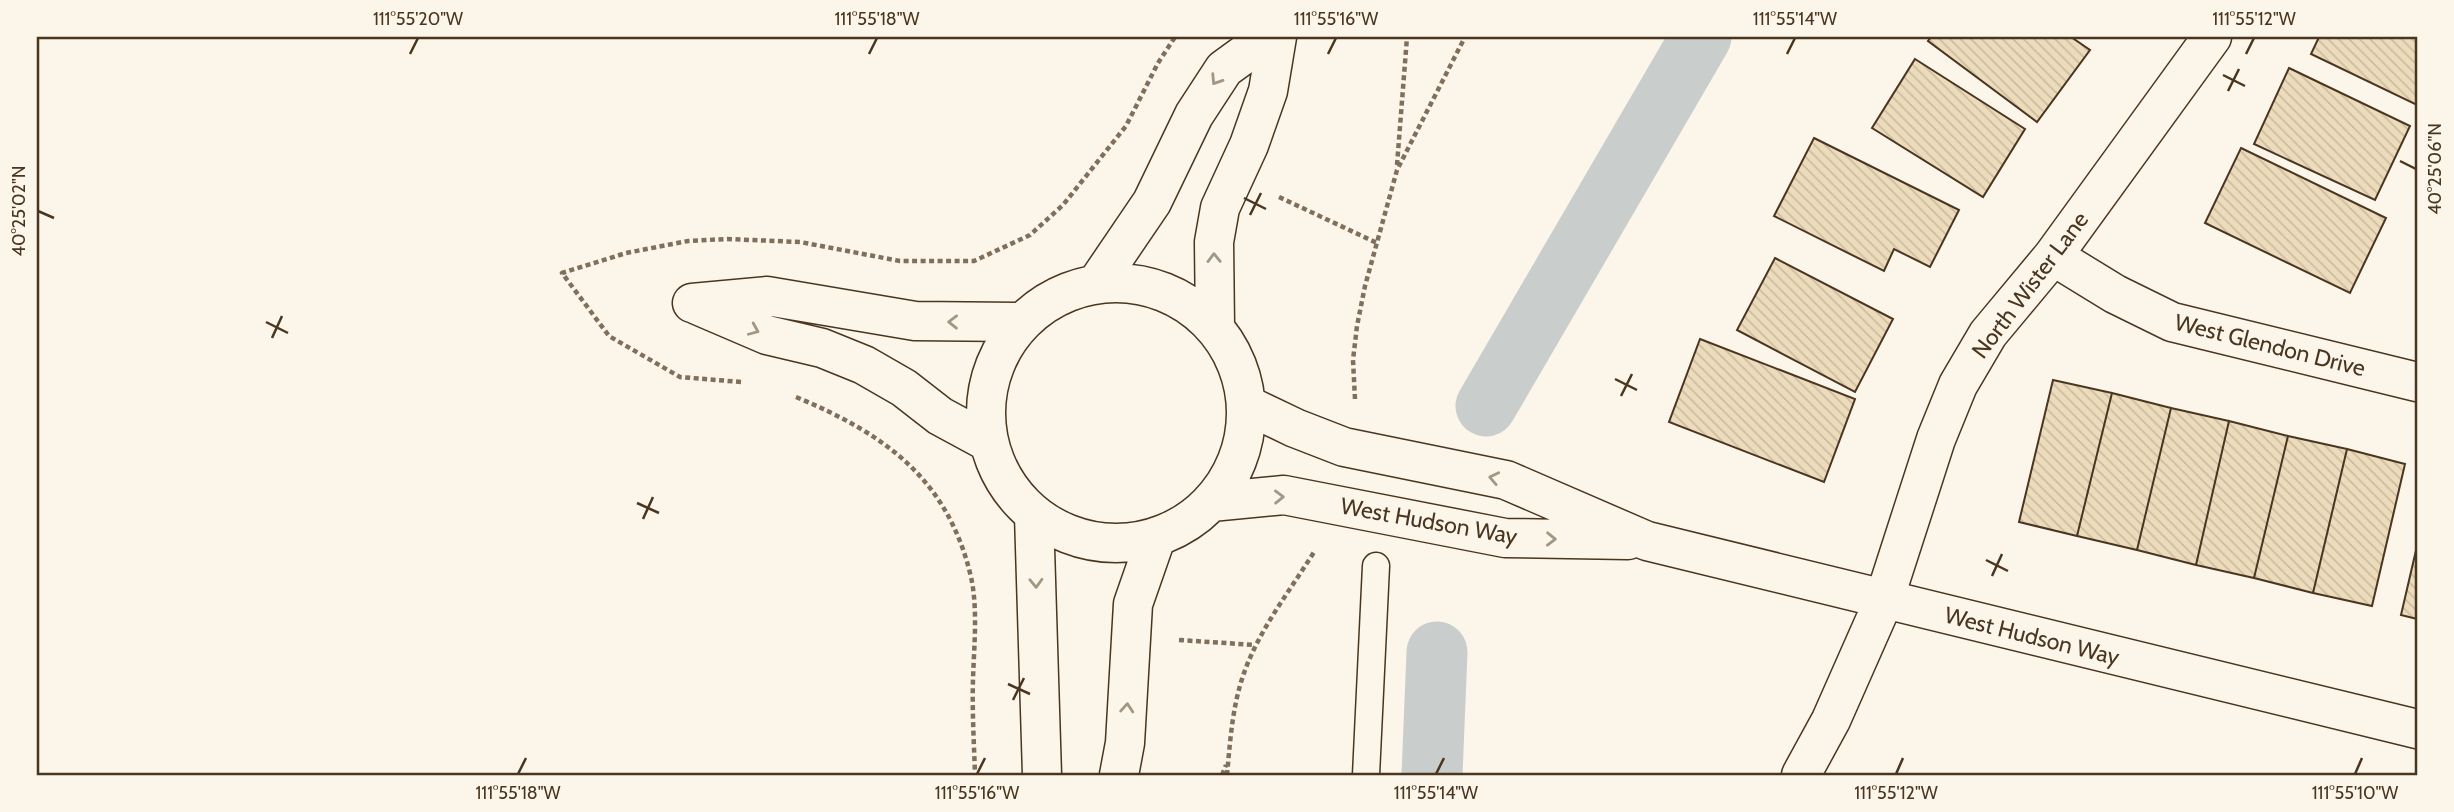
<svg xmlns="http://www.w3.org/2000/svg" width="2454" height="812" viewBox="0 0 2454 812" font-family="Cabin,sans-serif">
	<style>
		.lines { fill: none; stroke-linecap: round; stroke-linejoin: round }
		.canal { stroke: #c9cecd; stroke-width: 61 }
		.building { fill: url(#building-back-hatch); stroke: #4a3520; stroke-width: 2 }
		.lane-casing { stroke: #4a3520; stroke-width: 29 }
		.street-casing { stroke: #4a3520; stroke-width: 41 }
		.path { stroke: #7f6f5c; stroke-width: 4.5; stroke-dasharray: 5 3.5; stroke-linecap: butt }
		.lane { stroke: #fbf6e9; stroke-width: 26 }
		.street { stroke: #fbf6e9; stroke-width: 38 }
		.oneway { stroke: #a29684 }
		.ticks { fill: none; stroke: #4a3520; stroke-width: 2.5 }
		.labels { text-anchor: middle; stroke-width: 5; stroke-linejoin: round; paint-order: stroke }
		.street-label { font-size: 23px; fill: #4a3520; stroke: #fbf6e9 }
		.neatline { fill: none; stroke: #4a3520; stroke-width: 2.5 }
		.ticks-label { font-size: 18px; text-anchor: middle; fill: #4a3520 }
	</style>
	<defs>
		<pattern id="building-back-hatch" width="6" height="6" patternUnits="userSpaceOnUse" patternTransform="scale(1.75)"><rect width="6" height="6" fill="#ecdcbc"/><path d="M-1 5l2 2M0 0l6 6M5-1l2 2" fill="none" stroke="#ccbda1"/></pattern>
	</defs>
	<rect width="100%" height="100%" fill="#fbf6e9"/>
	<g class="lines">
		<path class="canal" d="M1486,406L1701,37
			M1432,775L1437,652"/>
	</g>
	<path class="building" d="M1931,37H2071L2090,50L2037,122L1928,41Z
		M2319,37H2417V105L2311,54Z
		M1915,59L2025,129L1983,197L1872,128Z
		M2289,68L2410,126L2375,200L2254,144Z
		M1814,138L1959,210L1930,267L1894,249L1884,271L1774,216Z
		M2241,148L2386,218L2350,293L2205,223Z
		M1775,258L1893,319L1855,392L1737,330Z
		M1700,339L1855,399L1824,482L1669,422Z
		M2053,380L2112,393L2077,536L2019,522Z
		M2112,393L2171,408L2137,550L2077,536Z
		M2171,408L2229,421L2196,565L2137,550Z
		M2229,421L2288,436L2254,578L2196,565Z
		M2288,436L2347,449L2313,593L2254,578Z
		M2347,449L2405,464L2372,606L2313,593Z
		M2417,546V619L2401,615Z"/>
	<g class="lines">
		<g class="lane-casing">
			<path id="lane" d="M1366,775L1376,566"/>
		</g>
		<g class="street-casing">
			<path id="street" d="M2053,256L2115,294L2172,322L2417,382
				M986 413a130 130 0 1 1 260 0a130 130 0 1 1-260 0Z
				M1097,283L1152,202L1194,115L1224,69L1268,37
				M692,303L767,296L915,321L1021,322
				M697,305L767,335L822,348L864,365L904,388L940,416L988,442
				M1215,326L1214,242L1220,208L1249,145L1268,91L1277,37
				M1247,405L1295,428L1344,447L1506,480L1647,541L2417,729
				M1211,502L1284,495L1505,538L1628,540
				M1034,515L1042,775
				M1119,775L1125,743L1133,604L1156,538
				M1801,775L1831,720L1884,600L1936,439L1958,385L1988,334L2053,256L2212,37"/>
		</g>
		<path class="path" d="M1397,165L1407,37
			M1279,197L1377,243
			M741,382L680,377L609,336L562,273L626,253L688,241L727,239L800,242L900,261H974L1030,235L1063,205L1126,126L1158,63L1175,37
			M796,397C885,434 948,479 971,577C978,609 974,646 973,679C972,711 974,743 975,775
			M1355,399L1353,360L1357,326L1365,286L1397,170L1465,37
			M1179,640L1255,645
			M1222,775L1226,765
			M1227,775C1230,743 1232,710 1242,679C1257,632 1288,594 1314,552"/>
		<use href="#lane" class="lane"/>
		<use href="#street" class="street"/>
	</g>
	<defs><path id="oneway-chevron" d="M-2-3.5L2.5 0L-2 3.5" fill="none" stroke-width="1.6" stroke-linecap="round" stroke-linejoin="round" transform="scale(1.75)"/></defs>
	<g class="oneway">
		<use href="#oneway-chevron" transform="translate(1216 80) rotate(123)"/>
		<use href="#oneway-chevron" transform="translate(1214 258) rotate(-91)"/>
		<use href="#oneway-chevron" transform="translate(953 322) rotate(-179)"/>
		<use href="#oneway-chevron" transform="translate(754 330) rotate(23)"/>
		<use href="#oneway-chevron" transform="translate(1494 478) rotate(-168)"/>
		<use href="#oneway-chevron" transform="translate(1279 497) rotate(-1)"/>
		<use href="#oneway-chevron" transform="translate(1551 539) rotate(1)"/>
		<use href="#oneway-chevron" transform="translate(1036 583) rotate(88)"/>
		<use href="#oneway-chevron" transform="translate(1127 708) rotate(-86)"/>
	</g>
	<path class="ticks" d="M410,54L418,38M869,54L877,38M1328,54L1336,38M1787,54L1795,38M2246,54L2254,38M2223,75L2245,86M2228,91L2239,69M2400,161L2416,169M1244,198L1266,209M38,211L54,218M1250,215L1261,193M266,322L288,333M272,338L282,316M1615,379L1637,390M1621,396L1632,374M637,503L659,513M643,519L653,497M1986,560L2008,571M1992,576L2002,554M1008,684L1030,694M1013,700L1024,678M518,774L526,758M977,774L985,758M1436,774L1444,758M1896,774L1903,758M2355,774L2362,758"/>
	<g class="labels">
		<g class="street-label">
			<text transform="translate(2030 285) rotate(-53)" y="8">North Wister Lane</text>
			<text transform="translate(2270 345) rotate(14)" y="8">West Glendon Drive</text>
			<text transform="translate(1429 521) rotate(10)" y="8">West Hudson Way</text>
			<text transform="translate(2032 636) rotate(14)" y="8">West Hudson Way</text>
		</g>
	</g>
	<rect width="2454" height="812" fill="none" stroke="#fbf6e9" stroke-width="77"/>
	<rect x="38" y="38" width="2378" height="736" class="neatline"/>
	<g class="ticks-label">
		<text x="418" y="25">111°55'20"W</text>
		<text x="877" y="25">111°55'18"W</text>
		<text x="1336" y="25">111°55'16"W</text>
		<text x="1795" y="25">111°55'14"W</text>
		<text x="2254" y="25">111°55'12"W</text>
		<text transform="translate(2435 169) rotate(-90)" y="6">40°25'06"N</text>
		<text transform="translate(19 211) rotate(-90)" y="6">40°25'02"N</text>
		<text x="518" y="799">111°55'18"W</text>
		<text x="977" y="799">111°55'16"W</text>
		<text x="1436" y="799">111°55'14"W</text>
		<text x="1896" y="799">111°55'12"W</text>
		<text x="2355" y="799">111°55'10"W</text>
	</g>
</svg>
